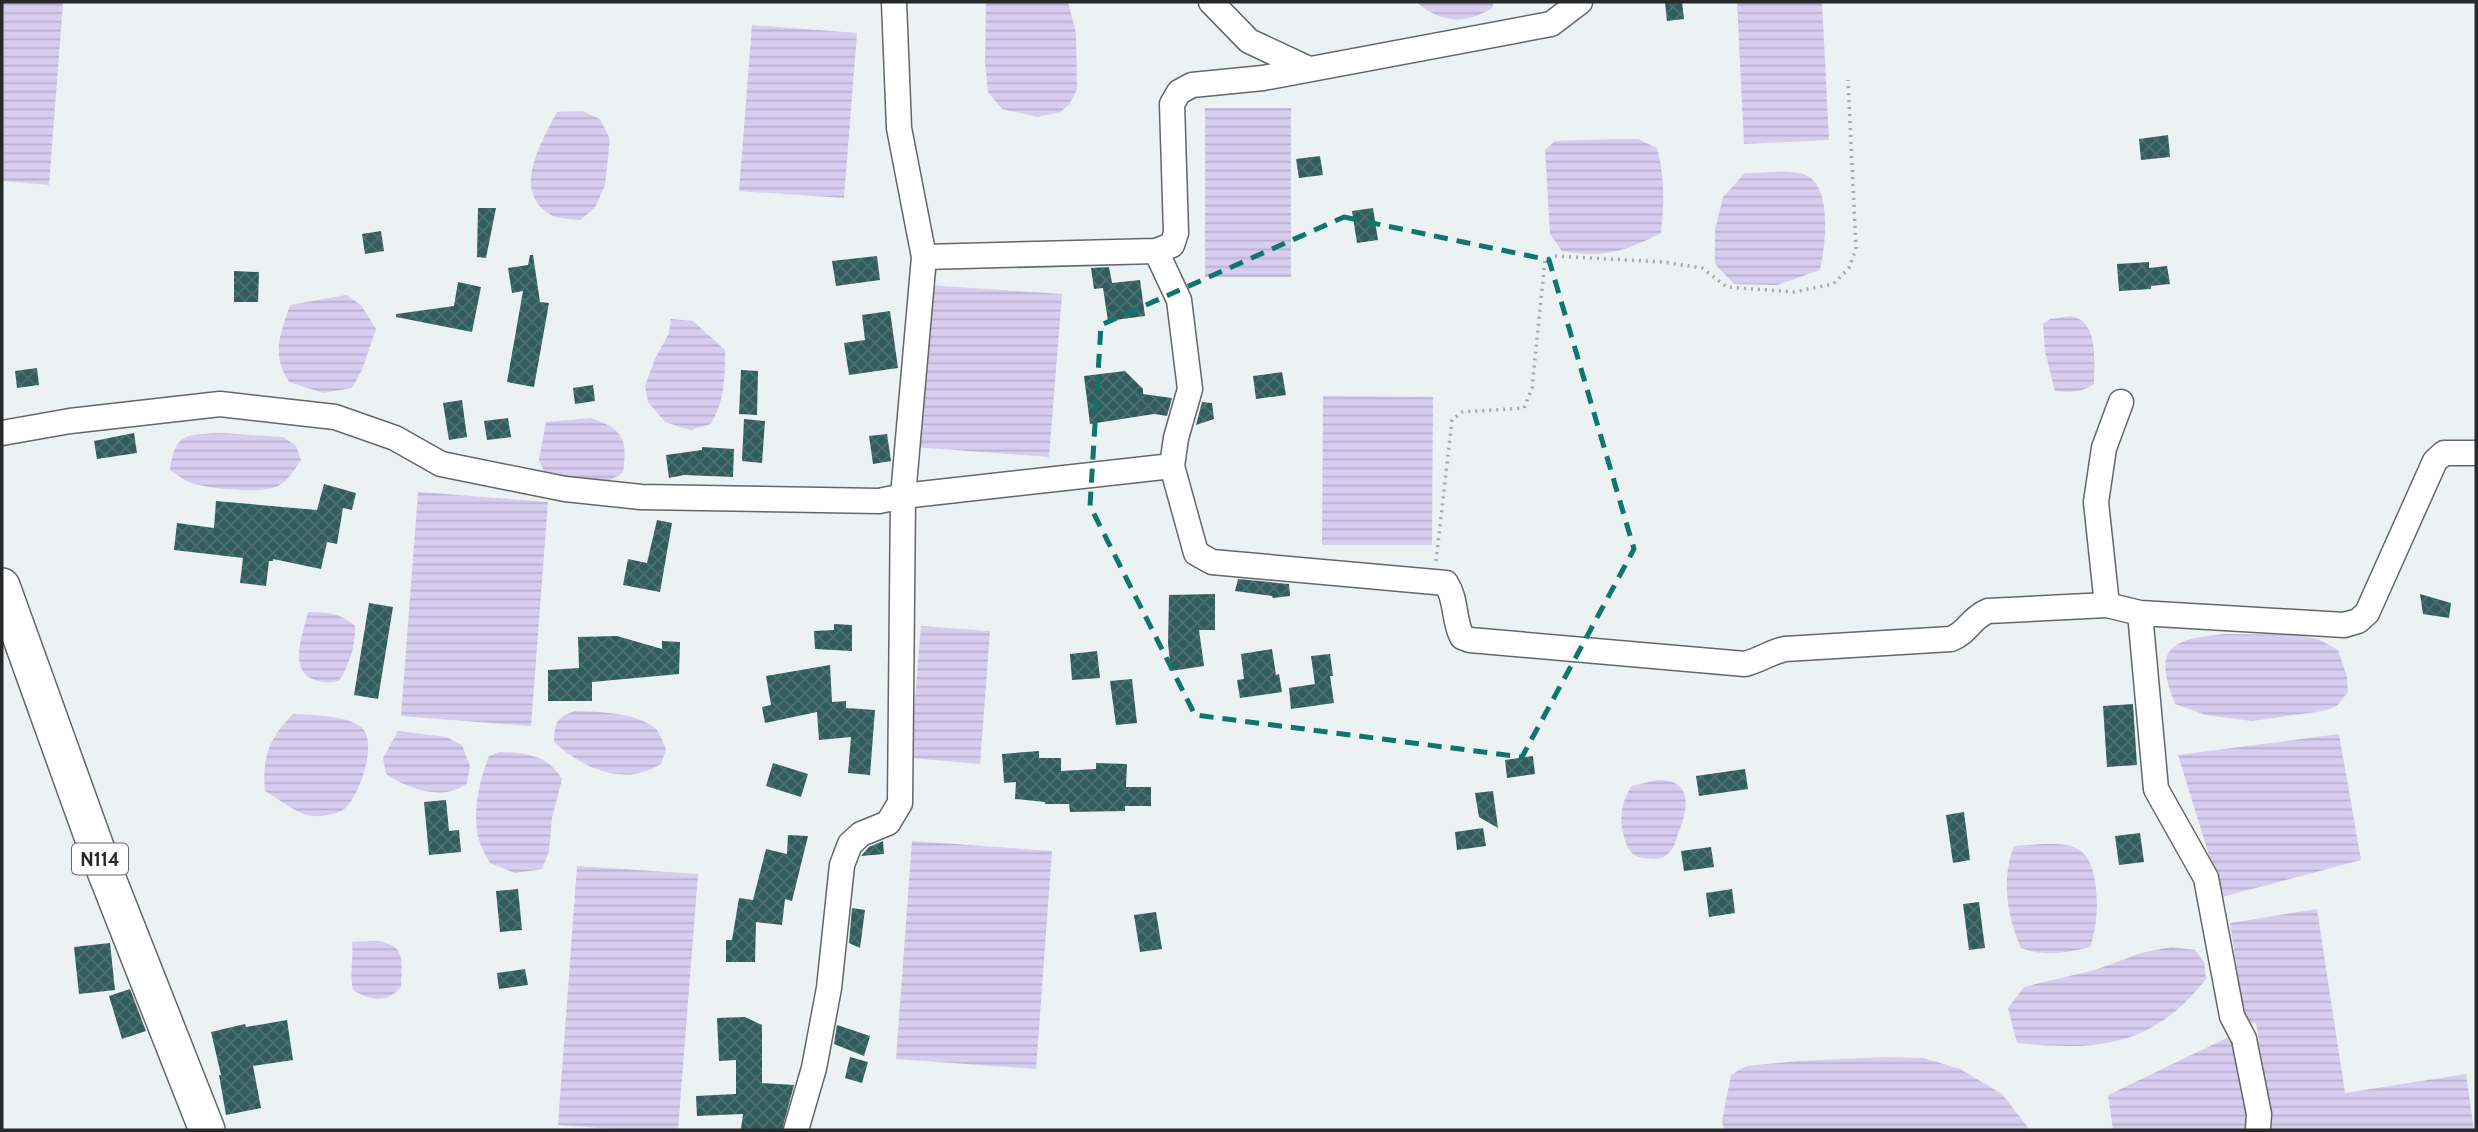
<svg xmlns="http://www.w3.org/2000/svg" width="2478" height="1132" viewBox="0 0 2478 1132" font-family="Cabin,sans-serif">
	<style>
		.water { fill: url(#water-rules) }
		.building { fill: url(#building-cross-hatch) }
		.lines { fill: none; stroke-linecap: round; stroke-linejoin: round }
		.minor-casing { stroke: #63676a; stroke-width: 27 }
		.highway-casing { stroke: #63676a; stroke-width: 38 }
		.path { stroke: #a5a9ab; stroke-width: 3.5; stroke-dasharray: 2 5; stroke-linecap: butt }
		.minor { stroke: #fff; stroke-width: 24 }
		.highway { stroke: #fff; stroke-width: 35 }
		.marked { fill: none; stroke: #0f766e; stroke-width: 5; stroke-dasharray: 14 9; stroke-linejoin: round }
		.labels { text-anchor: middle; stroke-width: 7; stroke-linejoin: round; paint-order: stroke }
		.shield { fill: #fff; stroke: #676869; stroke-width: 2 }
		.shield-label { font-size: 19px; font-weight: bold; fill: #262829 }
	</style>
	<defs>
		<pattern id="water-rules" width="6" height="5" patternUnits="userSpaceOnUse" patternTransform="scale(1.75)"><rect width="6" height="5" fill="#d7cdef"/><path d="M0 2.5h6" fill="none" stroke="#b8b0cd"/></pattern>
		<pattern id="building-cross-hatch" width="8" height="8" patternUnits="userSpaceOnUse" patternTransform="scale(1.75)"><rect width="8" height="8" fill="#325d5d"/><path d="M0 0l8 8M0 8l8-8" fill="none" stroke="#4e7071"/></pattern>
	</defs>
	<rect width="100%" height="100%" fill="#ecf1f4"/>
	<path class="water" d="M2,2L63,3L49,185L2,181Z
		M986,2H1068L1076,33L1077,89L1069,105L1060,112L1038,117L1002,109L988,92L985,63Z
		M1416,2H1494L1492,8C1465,25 1440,23 1416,2Z
		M1737,2H1822L1829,140L1744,144Z
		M752,25L857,33L844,198L739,191Z
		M1205,108H1291V277H1205Z
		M582,111L600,119L610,139L605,185L595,208L580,220C572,219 560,219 553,216C509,194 542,141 557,112Z
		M1613,139H1638L1657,148C1665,177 1664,203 1661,233C1626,251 1602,259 1562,251L1550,234L1545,150L1555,141Z
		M1745,173C1762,173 1782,170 1799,173C1835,179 1825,246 1820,270L1777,285L1734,284L1715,264V230L1723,197Z
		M927,285L1062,294L1049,457L914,447Z
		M346,295L361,305L376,329L362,370L352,388L323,393L289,382C271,353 280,336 290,305Z
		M2071,316C2099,321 2094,361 2094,384C2083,393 2069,392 2055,391L2045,351L2043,324L2050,319Z
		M671,319L693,321L725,350C725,377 725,400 711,424L691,430L665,422L648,402L645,386L655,359L669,333Z
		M1323,396L1433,397L1432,545H1322Z
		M591,418C623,429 628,439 623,472C599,492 575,482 547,478L539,460L546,422Z
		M221,433L283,437L296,446L301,460C295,469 290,478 280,485C264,495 206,489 189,482C182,479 176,474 170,470C175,432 187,435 221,433Z
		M418,492L548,502L531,726L401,716Z
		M308,612C326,612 341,613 355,626C356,645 349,665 339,681C327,683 323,683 312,679C288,668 304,631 308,612Z
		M921,626L990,631L980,764L910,758Z
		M2225,634L2298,635L2318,639L2338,650L2347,677L2348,692L2337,706L2323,711L2252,721L2206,715L2175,704C2152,647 2171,639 2225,634Z
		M576,711C600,712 636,712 656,729C660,734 663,742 666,749L661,764C625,787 583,769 554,742C555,722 556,717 576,711Z
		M293,714C311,715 346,715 361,727C379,741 359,798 344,809C336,815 316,818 307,815C295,812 276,797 265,791C262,756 269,739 293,714Z
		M398,731L446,737L462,745L470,766L467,783C445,802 407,789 386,774L383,758Z
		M2339,734L2361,860L2222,897L2178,755Z
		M500,752C526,753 548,755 562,779L552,818L549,851L542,869L515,873L490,863C487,857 482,850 480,843C471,817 479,781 489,756Z
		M1657,780C1691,779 1689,805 1680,829C1675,839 1676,849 1665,856C1659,860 1651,859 1644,858C1631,857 1627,848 1624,837C1619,819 1621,801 1632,786Z
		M912,841L1052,851L1036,1069L896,1059Z
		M2044,844C2056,844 2070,843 2081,851C2102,868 2099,925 2090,947C2065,953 2046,957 2021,948C2007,916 2001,879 2014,846Z
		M577,866L698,874L678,1130H628L558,1125Z
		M2317,909L2345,1093L2466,1074L2474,1130H2272L2256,1023L2245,1024L2230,923Z
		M378,941C408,946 401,963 401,987C386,1004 371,1001 353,990C349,973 354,959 352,942Z
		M2171,947L2195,950L2204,962L2206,979C2153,1047 2098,1051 2017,1043L2008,1008L2024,987L2095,970L2141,953Z
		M2235,1034L2252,1130H2113L2108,1095Z
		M1886,1057L1924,1058L1960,1069L2002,1094L2030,1130H1724L1722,1121L1731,1075L1746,1066L1798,1061Z"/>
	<path class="building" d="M1665,2H1682L1684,19L1667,21Z
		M2168,135L2170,157L2141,160L2139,139Z
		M1320,156L1323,175L1299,178L1296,159Z
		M478,208H496L486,258L477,257Z
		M1373,208L1378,240L1357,243L1352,211Z
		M381,231L384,251L365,254L362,234Z
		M530,255H533L540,302L549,303L534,387L507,382L523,291L512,293L508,268L528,265Z
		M877,256L880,280L836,286L832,261Z
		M2149,262V268L2167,266L2170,284L2151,286V289L2119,291L2117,264Z
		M1109,267L1112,283L1140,280L1145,316L1108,321L1103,288L1094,289L1091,268Z
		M234,271L259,272L258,302H234Z
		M458,282L481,287L472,332L396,317V314L454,306Z
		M890,311L898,368L849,375L844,343L865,340L862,315Z
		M37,368L39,385L17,388L15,371Z
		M741,370L758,371L757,415L739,414Z
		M1125,371L1143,389V394L1172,398L1167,416L1154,414L1090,424L1084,376Z
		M1282,372L1286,395L1256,399L1253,376Z
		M593,385L595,401L575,404L573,388Z
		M462,400L467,437L449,440L443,403Z
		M1202,402L1212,403L1214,419L1196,425Z
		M508,418L511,437L487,440L484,421Z
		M744,419L765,421L762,463L742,461Z
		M134,433L137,453L97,459L94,441Z
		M887,434L891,461L873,464L869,436Z
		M702,447L734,449L733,477L684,475L669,478L666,455L702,450Z
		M324,484L356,493L352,510L343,508L337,544L327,542L321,569L273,559V561H269L266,586L240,583L243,558L174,550L177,523L214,528L216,501L317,510Z
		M657,520L672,523L660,592L623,585L628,559L647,563Z
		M1238,579L1289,584L1290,596L1273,598L1272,596L1235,591Z
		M1215,594V630H1199L1204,666L1171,671L1168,643L1169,595Z
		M2420,594L2451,603L2449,618L2423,614Z
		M369,603L393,607L378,699L354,695Z
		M834,624L852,625V651L815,649L814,631L834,630Z
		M617,636L662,649V641L680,642L679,674L592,682V701H548V670L579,668L578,637Z
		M1272,649L1276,675L1279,674L1282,692L1240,698L1237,680L1244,679L1241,654Z
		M1097,651L1100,678L1072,680L1070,654Z
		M1330,654L1333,676H1330L1334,703L1291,709L1289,688L1315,684L1311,656Z
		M830,665L832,702L846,701V708L875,710L870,775L848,773L851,737L819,740L817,712L765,723L762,707L771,705L766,676Z
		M1132,679L1137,723L1116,725L1110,681Z
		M2133,704L2137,765L2107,767L2103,706Z
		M1039,751V758H1061V771L1096,769V763L1127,764L1126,787H1151V806H1125V811L1070,812L1069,804H1045V802L1015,799L1016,782L1004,783L1002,754Z
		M1533,756L1535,774L1507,778L1505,760Z
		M773,763L808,774L801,797L766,786Z
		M1745,769L1748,789L1699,796L1696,776Z
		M1493,791L1498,828L1479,817L1475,793Z
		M446,800L449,831L459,830L461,852L429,855L424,802Z
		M1964,812L1970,860L1953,863L1946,815Z
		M1483,828L1486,846L1457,850L1455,832Z
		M2140,833L2144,862L2119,865L2115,836Z
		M788,835L808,836L792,901L785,899L782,925L756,922L755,962H726V940H732L739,898L753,900L766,849L787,854Z
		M883,841L884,854L861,856L869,847Z
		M1711,847L1714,867L1684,871L1681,851Z
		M518,889L522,930L500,932L496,891Z
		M1732,889L1735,913L1709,917L1706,893Z
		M1979,902L1985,948L1969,950L1963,904Z
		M852,908L865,910L860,948L849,943Z
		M1156,912L1162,949L1140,952L1134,915Z
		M110,943L115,990L79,994L74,947Z
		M525,969L528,985L499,989L497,973Z
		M130,989L146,1031L122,1039L109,996Z
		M745,1017L762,1025V1083L794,1085L782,1130L741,1129L743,1114L697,1116L696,1096L736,1094V1060L719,1061L717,1018Z
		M287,1020L293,1060L253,1066L261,1108L226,1115L219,1075H221L211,1032L245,1024L246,1027Z
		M837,1025L870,1036L864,1056L834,1044Z
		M850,1057L868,1062L862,1083L845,1078Z"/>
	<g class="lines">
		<g class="minor-casing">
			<path id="minor" d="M894,2L899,128L924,257
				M1211,2L1249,41L1309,69
				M1156,251L1179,300L1190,389L1176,438L1172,466
				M2121,402L2104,448L2096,502L2107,605L2140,613L2156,789L2206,878L2232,1016L2244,1039L2259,1114L2258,1130
				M2,433L70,421L220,404L335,417L395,438L441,464L565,489L641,497L879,501L903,496L924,257L1156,251L1172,245L1176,233L1172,104L1179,92L1192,85L1263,78L1551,24L1580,2
				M2140,613L2344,625L2358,621L2367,613L2435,461L2444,453H2476
				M796,1130L814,1068L829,988L842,865L850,844L861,834L888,823L900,803L903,496L1172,466L1196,553L1212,562L1446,583C1457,600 1453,619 1462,637L1470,640L1745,664C1760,660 1771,652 1785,649L1951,639C1969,632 1969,619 1988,611L2107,605"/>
		</g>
		<g class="highway-casing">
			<path id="highway" d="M2,586L101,861L207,1130"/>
		</g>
		<path class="path" d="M1436,561L1452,420L1462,412L1524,408L1532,388L1545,260L1553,256L1663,262L1702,268L1727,287L1794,292L1833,284L1849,268L1856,249L1848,80"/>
		<use href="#minor" class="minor"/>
		<use href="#highway" class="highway"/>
	</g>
	<path class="marked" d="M1344,217L1549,260L1634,549L1522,757L1195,715L1090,506L1101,325Z"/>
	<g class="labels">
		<rect class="shield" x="72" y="843.5" width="56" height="31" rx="5"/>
		<g class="shield-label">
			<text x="100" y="866">N114</text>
		</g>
	</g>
	<rect width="2478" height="1132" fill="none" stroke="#262829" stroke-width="7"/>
</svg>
